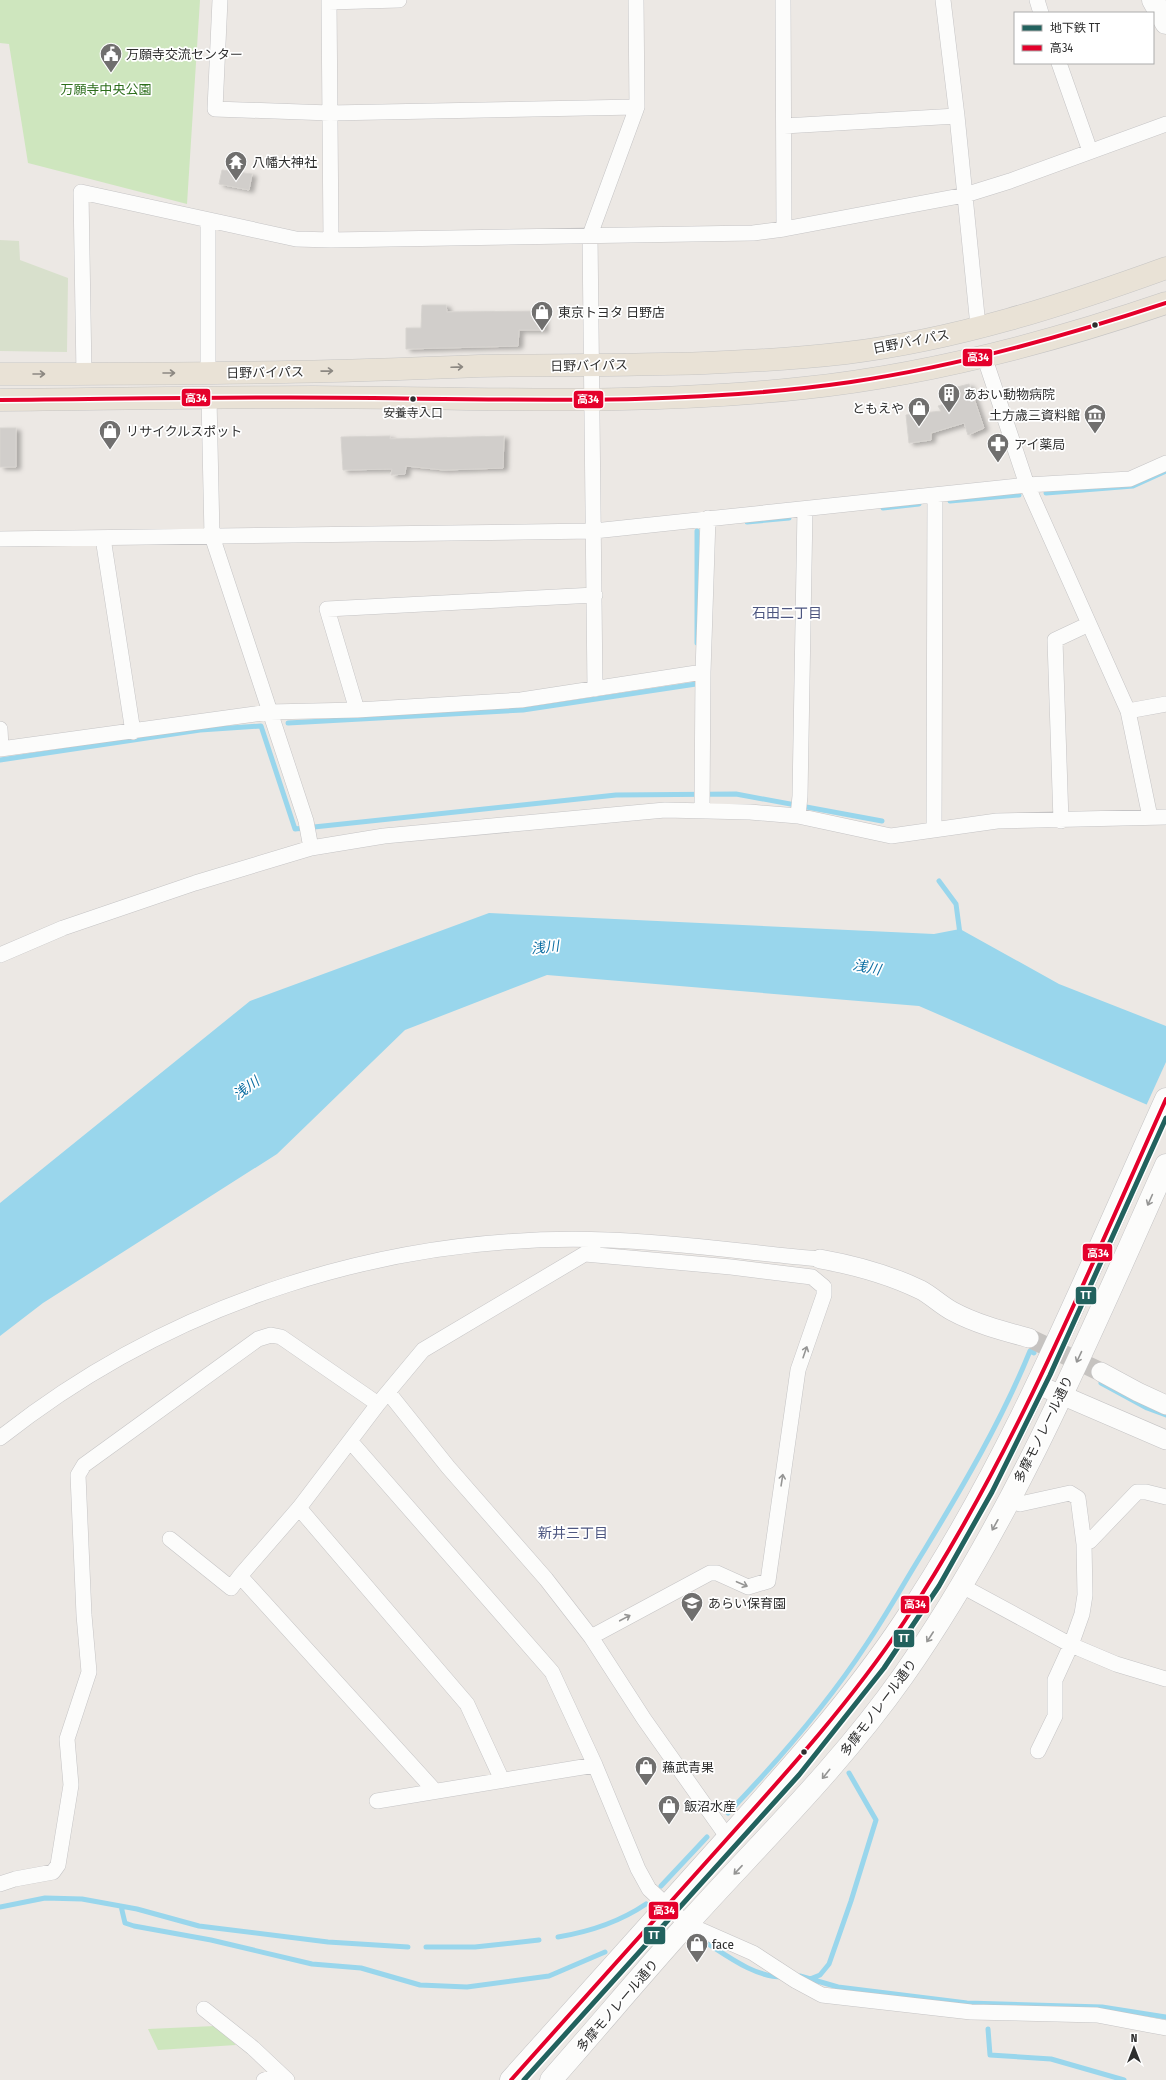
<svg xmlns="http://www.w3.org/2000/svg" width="1166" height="2080" viewBox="0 0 1166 2080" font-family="'Fira Sans Condensed','Noto Sans JP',sans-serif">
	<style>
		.green { fill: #cee6be }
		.cemetery { fill: #d8e0cc }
		.water { fill: #99d6ec }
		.pier { fill: #ece8e4 }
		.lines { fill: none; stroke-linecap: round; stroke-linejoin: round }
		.stream { stroke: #99d6ec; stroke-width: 5 }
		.building { fill: #d1cecb; stroke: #d7d4d0; filter: url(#shadow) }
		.tertiary-tunnel { stroke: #c6c3c0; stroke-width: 19; stroke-dasharray: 19 10; stroke-linecap: butt }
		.minor-casing { stroke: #c5c4c5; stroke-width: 16 }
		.tertiary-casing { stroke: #c5c4c5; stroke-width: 20 }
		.secondary-casing { stroke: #c5c4c5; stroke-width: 23 }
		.trunk-casing { stroke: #c6c5c4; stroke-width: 23 }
		.minor { stroke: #fcfcfb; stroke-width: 15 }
		.tertiary { stroke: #fcfcfb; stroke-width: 19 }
		.secondary { stroke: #fcfcfb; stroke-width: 22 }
		.trunk { stroke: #e9e2d6; stroke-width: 22 }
		.bus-1-casing { stroke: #fff; stroke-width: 7 }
		.bus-1 { stroke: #e4002b; stroke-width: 4 }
		.metro-1-casing { stroke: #fff; stroke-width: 8 }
		.metro-1 { stroke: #22625e; stroke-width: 5 }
		.oneway { stroke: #8c8882 }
		.oneway2 { stroke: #959594 }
		.bus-dot { fill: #2e2e2e; stroke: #fff; stroke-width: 1.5 }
		.labels { text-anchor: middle; stroke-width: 3.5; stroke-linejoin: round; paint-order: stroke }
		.bus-label { font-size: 12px; fill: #2e2e2e; stroke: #fff }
		.poi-label { font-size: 13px; fill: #2e2e2e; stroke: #fff; text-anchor: start }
		.park-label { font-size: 13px; fill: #2c6e1b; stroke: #fff }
		.street-label { font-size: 13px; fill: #2e2e2e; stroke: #fff }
		.neighbourhood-label { font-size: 14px; fill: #4d5680; stroke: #fff }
		.water-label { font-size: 14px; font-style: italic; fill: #0d6fa3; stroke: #fff }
		.line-badge { stroke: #fff; stroke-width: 1.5 }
		.badge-label { font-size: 11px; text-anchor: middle; font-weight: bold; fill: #fff }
	</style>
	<defs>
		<filter id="shadow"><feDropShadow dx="4.5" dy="2.5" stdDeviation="2" flood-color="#0004"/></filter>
	</defs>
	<rect width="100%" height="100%" fill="#ece8e4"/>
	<path class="green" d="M0,0H200L187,204L28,163L9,44L0,43Z
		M215,2026L236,2045L158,2050L148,2029Z"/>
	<path class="cemetery" d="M0,240L19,241L20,260L68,278L67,352L0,351Z"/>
	<path class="water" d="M489,913L934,934L960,929L1059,984L1166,1026V1113L919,1006L547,975L405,1030L277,1154L43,1303L0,1336V1203L250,1001Z"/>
	<path class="pier" d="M1166,1062V1115L1146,1106Z"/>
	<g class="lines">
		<path class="stream" d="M1046,493L1133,486L1166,471
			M950,501L1019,495
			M883,508L919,504
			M747,522L789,518
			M697,643V531
			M288,723L523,710L696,684
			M0,760L200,730L261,726L295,829L616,795L736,794L882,821
			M939,881L956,904L960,934
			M1101,1383L1147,1408L1166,1415
			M728,1813C778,1761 826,1706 866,1645C887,1614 905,1581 925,1549C963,1486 1002,1420 1030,1351L1034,1353
			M661,1886L707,1837
			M121,1906L125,1923L134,1926L211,1940L312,1964L361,1968L420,1985L467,1987L549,1976L605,1952
			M0,1907L45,1898L82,1899L137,1909L199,1926L328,1942L408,1947
			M558,1937C588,1932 621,1921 646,1904
			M702,1940C726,1955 754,1977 782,1977
			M426,1947H475L539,1940
			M800,1976L838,1987L967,2003L1102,2007L1166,2017
			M810,1979L820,1975L829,1964L851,1901L876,1820L849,1773
			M988,2029L990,2055L1051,2059L1124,2080"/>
	</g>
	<path class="building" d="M222,170L252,174L249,190L219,184Z
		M422,305H446L447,312L543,311L544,330H519L518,346L406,349V328H421Z
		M969,384L984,428L968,435L964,423L931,433V440L909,443L906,415L941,411L938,406L957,400L953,388Z
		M0,428H16V467H0Z
		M390,436V439L504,436L503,468L444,470L406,466L405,474L391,475L392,469L343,470L341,437Z"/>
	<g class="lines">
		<path class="tertiary-tunnel" d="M1029,1338L1101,1372"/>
		<g class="minor-casing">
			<path id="minor" d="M220,0L215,109L330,113L637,107
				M329,0V2L399,0
				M783,0L784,229
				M943,0L957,116L978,326
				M1037,0L1041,13
				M1059,63L1090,151
				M784,126L957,116
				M208,221V373
				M331,240L753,233L784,229L965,195L1010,181L1166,124
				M984,356L1027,485L1128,711L1150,817
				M84,374L81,192L296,239L331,240L329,2
				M209,398L212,536L306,821L311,848
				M103,538L133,732
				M0,539L594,531L1027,485L1130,479L1166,463
				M703,672L708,518
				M595,689L590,235L637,107L636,0
				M357,710L327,609L595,595
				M1128,711L1166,704
				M0,729L1,748
				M0,749L270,712L357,710L521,700L703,672L702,810
				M798,816L800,796L805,509
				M1061,821L1055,640L1089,624
				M934,829L935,495
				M0,955L63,928L195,883L311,848L384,836L665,810L750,812L798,816L891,836L997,821L1166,817
				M585,1254L731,1267L812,1277L824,1287V1295L798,1370L768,1581L748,1587L717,1573H710L591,1637
				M388,1392L448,1467L546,1579L591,1637L644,1719L728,1838
				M0,1438C171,1302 390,1232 608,1240C678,1242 749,1253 820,1259
				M351,1442L552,1672L595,1765L638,1869L649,1889L687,1924L753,1953L796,1981L822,1995L971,2012L1097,2015L1166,2028
				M1009,1499L1020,1504L1070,1493L1078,1498L1084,1544L1085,1595L1082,1614L1071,1645L1055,1680V1716L1038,1751
				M299,1508L467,1704L502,1780
				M170,1539L231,1588L240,1576L435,1791
				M1084,1544L1090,1541L1137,1492H1146L1166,1497
				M240,1576L299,1508L378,1404L423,1350L593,1249
				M962,1586L1071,1645L1116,1664L1166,1679
				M377,1801L595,1765
				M0,1884L15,1879L53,1872L58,1865L71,1785L67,1739L89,1672L84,1615L78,1475L84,1465L258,1339L271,1335L281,1337L378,1404
				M204,2009L253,2048L287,2080
				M264,2080L279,2075"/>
		</g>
		<g class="tertiary-casing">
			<path id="tertiary" d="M820,1259C854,1265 890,1275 921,1290C932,1296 941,1305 952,1311C976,1324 1003,1331 1029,1338
				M1101,1372L1138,1392L1166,1405
				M1036,1384L1166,1440"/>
		</g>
		<g class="secondary-casing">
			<path id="secondary" d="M1153,0L1166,23
				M511,2080C583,2000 655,1920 726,1840C789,1770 852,1700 904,1622C1013,1460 1086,1275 1166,1099
				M551,2080C597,2028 641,1975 687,1924C761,1842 839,1767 903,1676C1013,1519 1088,1339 1166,1165"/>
		</g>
		<g class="trunk-casing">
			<path id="trunk" d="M0,374C110,374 221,374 332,371C381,370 430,368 479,366C602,364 725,367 846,353C955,340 1064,305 1166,268
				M0,400C104,399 209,397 313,397C477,398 642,406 804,388C927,375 1049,343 1166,303"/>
		</g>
		<use href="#minor" class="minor"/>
		<use href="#tertiary" class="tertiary"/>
		<use href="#secondary" class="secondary"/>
		<use href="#trunk" class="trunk"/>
		<g class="bus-1-casing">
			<path id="bus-1" d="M0,400C124,399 248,396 373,398C532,400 693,405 851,382C959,366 1063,337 1166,303
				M511,2080C583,2000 655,1920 726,1840C789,1770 852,1700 904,1622C1012,1459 1086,1277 1166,1099"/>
		</g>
		<use href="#bus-1" class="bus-1"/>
		<g class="metro-1-casing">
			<path id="metro-1" d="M524,2080L799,1775L884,1668L939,1586L992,1492L1050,1375L1166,1118"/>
		</g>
		<use href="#metro-1" class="metro-1"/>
	</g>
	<defs><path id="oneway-shaft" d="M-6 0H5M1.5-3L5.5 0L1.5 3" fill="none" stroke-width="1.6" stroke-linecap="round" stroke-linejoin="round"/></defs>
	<g class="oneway">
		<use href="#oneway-shaft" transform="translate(457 367) rotate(-2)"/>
		<use href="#oneway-shaft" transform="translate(327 371) rotate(-1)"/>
		<use href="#oneway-shaft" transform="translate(169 373)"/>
		<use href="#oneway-shaft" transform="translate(39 374)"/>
	</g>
	<g class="oneway2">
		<use href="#oneway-shaft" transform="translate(1150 1200) rotate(114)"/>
		<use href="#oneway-shaft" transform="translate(805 1352) rotate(-71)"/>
		<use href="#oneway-shaft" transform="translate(1079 1357) rotate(115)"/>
		<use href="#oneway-shaft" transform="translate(782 1480) rotate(-81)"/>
		<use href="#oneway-shaft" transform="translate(995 1525) rotate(119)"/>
		<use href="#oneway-shaft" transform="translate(742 1584) rotate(23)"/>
		<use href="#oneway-shaft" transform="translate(625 1618) rotate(-28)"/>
		<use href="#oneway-shaft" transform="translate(930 1637) rotate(123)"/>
		<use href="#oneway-shaft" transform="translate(826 1774) rotate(129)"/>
		<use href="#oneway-shaft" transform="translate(738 1870) rotate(133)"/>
	</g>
	<defs>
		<g id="civic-pin" transform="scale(1.15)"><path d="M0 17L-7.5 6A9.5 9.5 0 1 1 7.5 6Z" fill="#706f6e" stroke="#fff"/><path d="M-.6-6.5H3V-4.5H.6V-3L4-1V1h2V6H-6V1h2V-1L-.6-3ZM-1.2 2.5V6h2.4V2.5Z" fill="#fff"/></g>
		<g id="temple-pin" transform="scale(1.15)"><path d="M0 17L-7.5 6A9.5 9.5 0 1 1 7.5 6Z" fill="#706f6e" stroke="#fff"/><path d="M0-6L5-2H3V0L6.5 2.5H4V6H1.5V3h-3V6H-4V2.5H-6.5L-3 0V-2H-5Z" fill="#fff"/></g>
		<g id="shop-pin" transform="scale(1.15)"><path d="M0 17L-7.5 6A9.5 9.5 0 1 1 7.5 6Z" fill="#706f6e" stroke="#fff"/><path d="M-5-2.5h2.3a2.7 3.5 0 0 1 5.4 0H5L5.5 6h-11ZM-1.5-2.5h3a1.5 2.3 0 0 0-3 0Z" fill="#fff"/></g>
		<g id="building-pin" transform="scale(1.15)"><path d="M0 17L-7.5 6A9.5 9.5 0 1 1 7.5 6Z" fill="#706f6e" stroke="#fff"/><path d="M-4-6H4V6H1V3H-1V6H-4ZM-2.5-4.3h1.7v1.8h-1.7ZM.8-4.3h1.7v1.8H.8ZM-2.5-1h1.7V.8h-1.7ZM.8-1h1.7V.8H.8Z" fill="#fff"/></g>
		<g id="museum-pin" transform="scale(1.15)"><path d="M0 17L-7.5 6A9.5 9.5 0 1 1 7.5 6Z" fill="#706f6e" stroke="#fff"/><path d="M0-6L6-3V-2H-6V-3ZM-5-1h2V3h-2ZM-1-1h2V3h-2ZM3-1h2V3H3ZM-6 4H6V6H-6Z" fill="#fff"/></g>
		<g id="pharmacy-pin" transform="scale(1.15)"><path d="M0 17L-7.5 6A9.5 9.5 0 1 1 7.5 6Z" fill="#706f6e" stroke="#fff"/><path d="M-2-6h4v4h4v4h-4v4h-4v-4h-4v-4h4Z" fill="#fff"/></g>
		<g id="school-pin" transform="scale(1.15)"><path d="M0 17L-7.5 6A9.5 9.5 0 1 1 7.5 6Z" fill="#706f6e" stroke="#fff"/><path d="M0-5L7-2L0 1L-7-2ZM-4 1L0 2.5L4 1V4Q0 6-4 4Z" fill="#fff"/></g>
	</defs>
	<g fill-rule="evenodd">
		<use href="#civic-pin" x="111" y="54"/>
		<use href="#temple-pin" x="236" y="162"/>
		<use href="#shop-pin" x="542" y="312"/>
		<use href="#building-pin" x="949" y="394"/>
		<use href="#shop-pin" x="919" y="408"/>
		<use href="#museum-pin" x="1095" y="415"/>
		<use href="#shop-pin" x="110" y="431"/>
		<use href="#pharmacy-pin" x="998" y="444"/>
		<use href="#school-pin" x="692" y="1603"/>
		<use href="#shop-pin" x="646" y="1767"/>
		<use href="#shop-pin" x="669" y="1806"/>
		<use href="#shop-pin" x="697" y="1944"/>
	</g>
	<g class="bus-dot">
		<circle cx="1095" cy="325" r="3.5"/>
		<circle cx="413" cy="399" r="3.5"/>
		<circle cx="804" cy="1752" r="3.5"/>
	</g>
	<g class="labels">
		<g class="bus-label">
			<text x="413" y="417">安養寺入口</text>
		</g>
		<g class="poi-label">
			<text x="126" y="59">万願寺交流センター</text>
			<text x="252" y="167">八幡大神社</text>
			<text x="558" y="317">東京トヨタ 日野店</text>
			<text x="964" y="399">あおい動物病院</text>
			<text x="904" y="413" text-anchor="end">ともえや</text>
			<text x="1080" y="420" text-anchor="end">土方歳三資料館</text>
			<text x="126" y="436">リサイクルスポット</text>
			<text x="1014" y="449">アイ薬局</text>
			<text x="708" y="1608">あらい保育園</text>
			<text x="662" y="1772">蘓武青果</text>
			<text x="684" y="1811">飯沼水産</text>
			<text x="712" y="1949">face</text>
		</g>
		<g class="park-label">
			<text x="106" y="94">万願寺中央公園</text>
		</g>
		<g class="street-label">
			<text transform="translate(911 341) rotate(-11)" y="5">日野バイパス</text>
			<text transform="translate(589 365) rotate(-1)" y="5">日野バイパス</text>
			<text transform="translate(265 372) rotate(-1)" y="5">日野バイパス</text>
			<text transform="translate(1043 1429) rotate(-64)" y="5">多摩モノレール通り</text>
			<text transform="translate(878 1707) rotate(-53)" y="5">多摩モノレール通り</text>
			<text transform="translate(617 2005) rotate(-49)" y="5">多摩モノレール通り</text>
		</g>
		<g class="neighbourhood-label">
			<text x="787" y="618">石田二丁目</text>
			<text x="573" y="1538">新井三丁目</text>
		</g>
		<g class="water-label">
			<text transform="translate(545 947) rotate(-6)" y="5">浅川</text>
			<text transform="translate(867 967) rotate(11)" y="5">浅川</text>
			<text transform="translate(246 1088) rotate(-36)" y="5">浅川</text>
		</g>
	</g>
	<g class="line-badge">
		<rect x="962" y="348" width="31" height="19" rx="4" fill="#e4002b"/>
		<rect x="181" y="388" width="30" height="19" rx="4" fill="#e4002b"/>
		<rect x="573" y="390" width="31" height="19" rx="4" fill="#e4002b"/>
		<rect x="1082" y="1243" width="31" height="19" rx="4" fill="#e4002b"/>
		<rect x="1075" y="1286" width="22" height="19" rx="4" fill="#22625e"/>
		<rect x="900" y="1595" width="30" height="19" rx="4" fill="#e4002b"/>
		<rect x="893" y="1629" width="22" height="19" rx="4" fill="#22625e"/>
		<rect x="648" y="1901" width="31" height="19" rx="4" fill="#e4002b"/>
		<rect x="643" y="1926" width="23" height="19" rx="4" fill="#22625e"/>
	</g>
	<g class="badge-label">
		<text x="978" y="361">高34</text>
		<text x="196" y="402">高34</text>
		<text x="588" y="403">高34</text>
		<text x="1098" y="1257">高34</text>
		<text x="1086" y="1299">TT</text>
		<text x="915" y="1608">高34</text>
		<text x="904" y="1642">TT</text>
		<text x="664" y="1914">高34</text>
		<text x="654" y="1939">TT</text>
	</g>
	<rect x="1014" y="12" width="140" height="52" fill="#ffffff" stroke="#ababab"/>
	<rect x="1022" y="25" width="20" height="6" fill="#22625e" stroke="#ababab"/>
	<text x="1050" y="32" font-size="12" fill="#2e2e2e">地下鉄 TT</text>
	<rect x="1022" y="45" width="20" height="6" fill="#e4002b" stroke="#ababab"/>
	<text x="1050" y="52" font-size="12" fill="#2e2e2e">高34</text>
	<g transform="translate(1134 2048)" stroke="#ffffff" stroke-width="3" paint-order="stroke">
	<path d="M0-3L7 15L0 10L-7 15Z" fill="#2e2e2e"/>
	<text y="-6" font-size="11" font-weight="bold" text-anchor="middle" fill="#2e2e2e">N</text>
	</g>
</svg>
